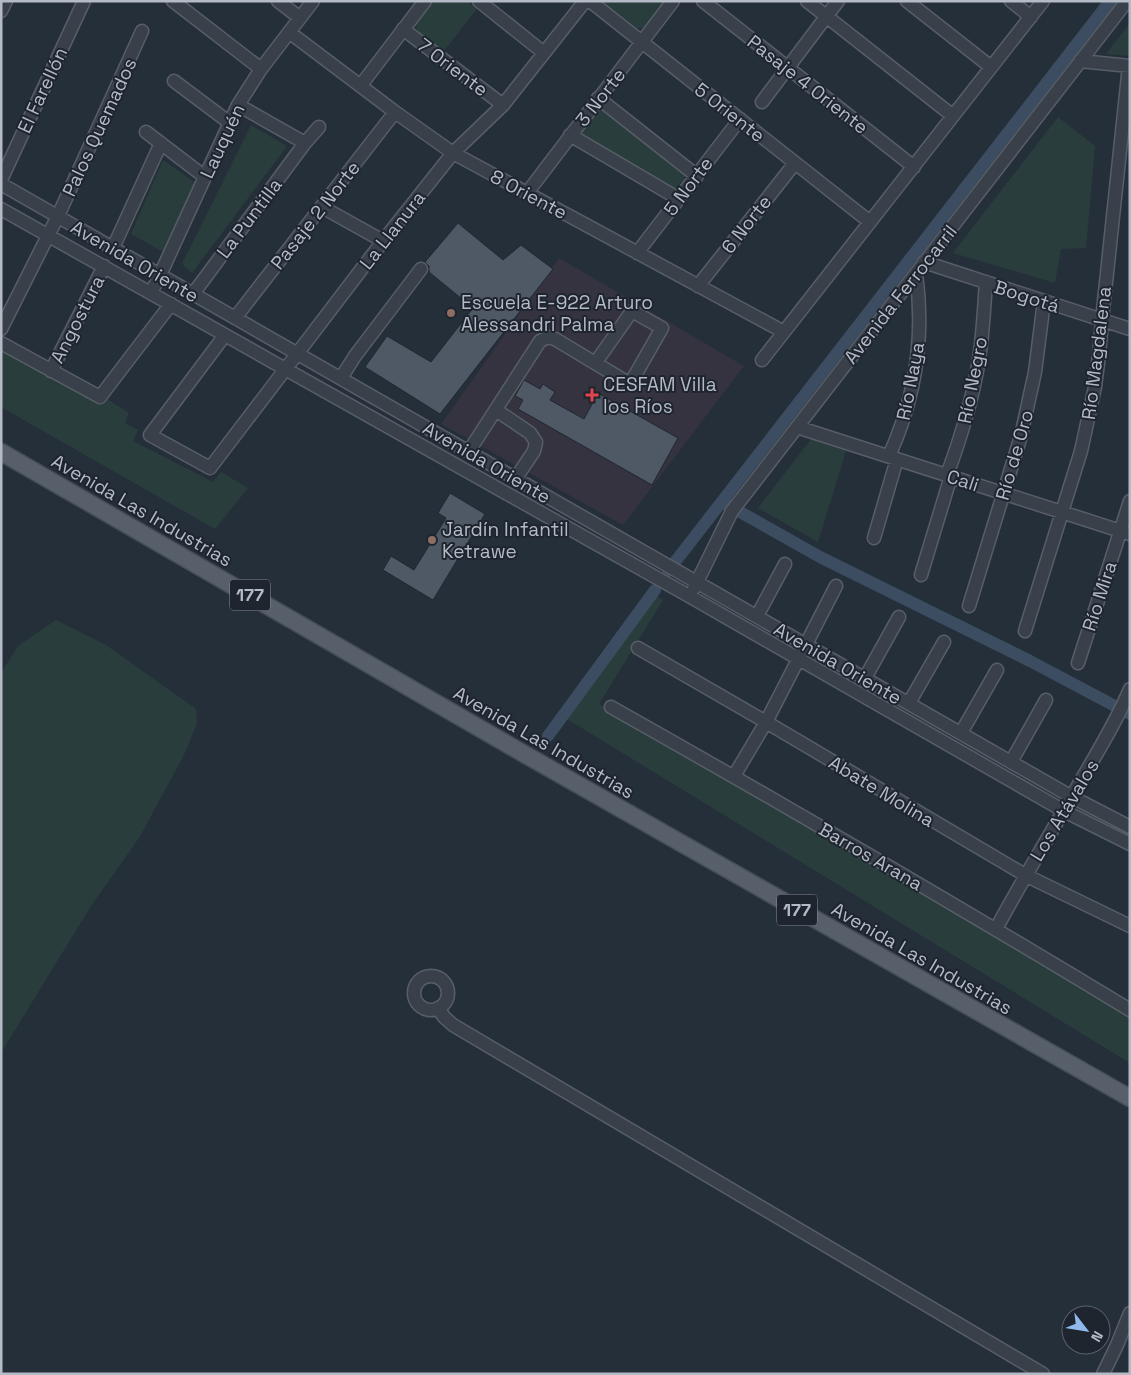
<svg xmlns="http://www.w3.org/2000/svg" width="1131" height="1375" viewBox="0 0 1131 1375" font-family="'Space Grotesk',sans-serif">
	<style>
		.medical { fill: #34333f }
		.green { fill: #2a3d3d }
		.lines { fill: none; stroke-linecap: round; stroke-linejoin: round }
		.canal { stroke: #3c4d61; stroke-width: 12 }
		.building { fill: #4e5965; stroke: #202731 }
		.minor-casing { stroke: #575e68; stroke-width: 15 }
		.major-casing { stroke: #454c56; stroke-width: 19 }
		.minor { stroke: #39404a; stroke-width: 12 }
		.major { stroke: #57606a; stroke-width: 16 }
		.education-dot { fill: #8d6e63; stroke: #1e252f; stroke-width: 2 }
		.health-dot { fill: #e0444e; stroke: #1e252f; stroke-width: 2 }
		.labels { text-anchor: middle; stroke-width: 4; stroke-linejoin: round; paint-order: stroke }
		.shield { fill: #1e252f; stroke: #878e99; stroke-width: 1 }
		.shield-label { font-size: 18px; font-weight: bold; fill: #b4bbc6 }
		.street-label { font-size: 19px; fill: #b4bbc6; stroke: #1e252f }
		.poi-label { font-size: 19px; fill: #b4bbc6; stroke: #1e252f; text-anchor: start }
	</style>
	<rect width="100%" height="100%" fill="#252f3a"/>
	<path class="medical" d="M559,258L744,366L623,525L441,424Z"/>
	<path class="green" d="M433,1H467L477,9L443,52L417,30L416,23Z
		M602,1H667L646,28H637Z
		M1130,23V56L1106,54Z
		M600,107L687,174L675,190L579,134Z
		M1058,117L1095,146L1086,248L1061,249L1055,283L953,253Z
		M251,125L287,146L192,273L182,264Z
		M163,160L197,184L165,253L131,234Z
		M1,351L98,403L107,399L129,413L125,423L138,430L133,441L213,482L221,472L248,488L215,529L1,407Z
		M811,439L846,451L818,542L758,508Z
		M652,593L663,600L599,704L1130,1014V1063L562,716Z
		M56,620L106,645L196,709L197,724L184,755L139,838L91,906L1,1053V673L18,646Z"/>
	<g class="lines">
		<path class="canal" d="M726,504L820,557L1030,661L1130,714
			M668,571L1110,1
			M548,736L655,590"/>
	</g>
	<path class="building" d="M458,223L503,260L521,245L553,269L440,414L365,367L387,336L431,362L473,308L429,272V266L425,262Z
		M524,380L540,389L543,384L555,392L550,400L584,419L598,393L678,438L652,485L518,409L523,400L515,396Z
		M450,493L485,514L433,600L383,570L391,556L414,570L446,518L438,513Z"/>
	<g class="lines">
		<g class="minor-casing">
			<path id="minor" d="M173,1L261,69
				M278,1L300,18
				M479,1L544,53
				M590,1L870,222
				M703,1L914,167
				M807,1L953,116
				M907,1L991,67
				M1011,1L1031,17
				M1,11L6,1
				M403,29L503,105
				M289,32L395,112L453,153L784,332
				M1080,61L1130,66
				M174,81L230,123
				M361,85L425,1
				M598,98L697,176
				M762,102L838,1
				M238,105L305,143
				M146,132L205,177
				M570,135L679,199
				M1,180L84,1
				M1,184L1072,797L1130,827
				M527,193L673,1
				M322,207L383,241
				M1,209L689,596L1064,811L1130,844
				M113,248L161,143
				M637,253L740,119
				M924,262L1130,329
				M698,286L795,163
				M151,293L160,275L238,105L261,69L313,1
				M193,294L305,143L319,127
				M235,318L395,112
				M1,329L58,216L142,31
				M225,335L150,435L210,468L383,241L453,153L503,105L585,1
				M1,343L100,397L171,304
				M762,360L1043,1
				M51,371L104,266
				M341,378L355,356L421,269
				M496,410L530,433L536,442L534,451L516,478
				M797,427L1130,534
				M469,451L540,341L548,337L555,339L630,384L662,328L632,311L596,362
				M889,456C916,397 925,338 916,273
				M947,475C961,437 973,399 979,359C983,334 984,308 986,282
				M874,538L897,459
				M921,575L951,476
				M694,588L732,511L1127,1
				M969,606L1021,436L1035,372L1044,301
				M757,616L785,564
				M1025,631L1081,451L1095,387L1099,355L1102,320L1129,66
				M638,648L766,722L1025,875L1130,926
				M1078,663L1130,501
				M865,678L899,617
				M909,703L944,642
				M611,707C785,805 958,906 1130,1010
				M961,733L997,670
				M1011,762L1046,700
				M734,776L766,722L836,586
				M996,929C1024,877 1054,828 1083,777C1100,748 1117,720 1130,689
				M414 993a17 17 0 1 1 34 0a17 17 0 1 1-34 0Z
				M438,1008L444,1017L453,1025L1043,1374
				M1103,1374L1117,1345L1130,1313"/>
		</g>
		<g class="major-casing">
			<path id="major" d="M1,452L526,755L1130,1098"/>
		</g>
		<use href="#minor" class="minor"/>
		<use href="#major" class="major"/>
	</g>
	<g class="education-dot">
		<circle cx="451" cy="313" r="5"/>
		<circle cx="432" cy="540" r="5"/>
	</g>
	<path class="health-dot" d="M589.5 387.5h5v5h5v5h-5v5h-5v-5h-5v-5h5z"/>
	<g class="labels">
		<g class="shield">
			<rect x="230" y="579.5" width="40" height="31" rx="4"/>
			<rect x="777" y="894.5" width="40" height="31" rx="4"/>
		</g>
		<g class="shield-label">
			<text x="250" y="601">177</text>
			<text x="797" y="916">177</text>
		</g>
		<g class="street-label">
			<text transform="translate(453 67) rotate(37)" y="7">7 Oriente</text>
			<text transform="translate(808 84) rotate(38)" y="7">Pasaje 4 Oriente</text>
			<text transform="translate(42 90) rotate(-65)" y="7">El Farellón</text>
			<text transform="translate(600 97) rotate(-52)" y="7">3 Norte</text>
			<text transform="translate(730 112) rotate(38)" y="7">5 Oriente</text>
			<text transform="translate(99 127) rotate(-65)" y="7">Palos Quemados</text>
			<text transform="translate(222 141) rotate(-65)" y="7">Lauquén</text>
			<text transform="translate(688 186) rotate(-53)" y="7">5 Norte</text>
			<text transform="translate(529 194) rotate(28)" y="7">8 Oriente</text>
			<text transform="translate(315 215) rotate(-52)" y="7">Pasaje 2 Norte</text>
			<text transform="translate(249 218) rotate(-53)" y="7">La Puntilla</text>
			<text transform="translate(746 224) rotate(-52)" y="7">6 Norte</text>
			<text transform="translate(392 230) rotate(-52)" y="7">La Llanura</text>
			<text transform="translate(135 261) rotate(30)" y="7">Avenida Oriente</text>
			<text transform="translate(900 294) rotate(-52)" y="7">Avenida Ferrocarril</text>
			<text transform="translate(1027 296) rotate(18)" y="7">Bogotá</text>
			<text transform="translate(77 319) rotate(-63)" y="7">Angostura</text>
			<text transform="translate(1096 353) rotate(-83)" y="7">Río Magdalena</text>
			<text transform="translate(972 380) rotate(-79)" y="7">Río Negro</text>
			<text transform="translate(910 381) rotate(-79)" y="7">Río Naya</text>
			<text transform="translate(1014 455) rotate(-74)" y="7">Río de Oro</text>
			<text transform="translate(487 462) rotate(30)" y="7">Avenida Oriente</text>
			<text transform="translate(963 480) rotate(18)" y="7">Cali</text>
			<text transform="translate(142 510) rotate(30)" y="7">Avenida Las Industrias</text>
			<text transform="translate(1099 596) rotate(-72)" y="7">Río Mira</text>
			<text transform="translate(838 663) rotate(30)" y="7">Avenida Oriente</text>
			<text transform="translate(544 742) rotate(30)" y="7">Avenida Las Industrias</text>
			<text transform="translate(882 791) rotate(31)" y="7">Abate Molina</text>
			<text transform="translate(1064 810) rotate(-59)" y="7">Los Atávalos</text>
			<text transform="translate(871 856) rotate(30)" y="7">Barros Arana</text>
			<text transform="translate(922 958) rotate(30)" y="7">Avenida Las Industrias</text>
		</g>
		<g class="poi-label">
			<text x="461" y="309">Escuela E-922 Arturo<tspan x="461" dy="22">Alessandri Palma</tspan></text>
			<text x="603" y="391">CESFAM Villa<tspan x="603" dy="22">los Ríos</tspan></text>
			<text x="442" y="536">Jardín Infantil<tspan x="442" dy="22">Ketrawe</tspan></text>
		</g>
	</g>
	<rect width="1131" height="1375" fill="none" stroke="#b4bbc6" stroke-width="5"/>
	<g transform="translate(1086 1330) rotate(121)"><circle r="24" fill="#1e252f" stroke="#5a616b"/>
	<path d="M0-4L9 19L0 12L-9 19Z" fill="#91b8ed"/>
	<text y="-8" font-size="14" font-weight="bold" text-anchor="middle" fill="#b4bbc6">N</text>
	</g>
</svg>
